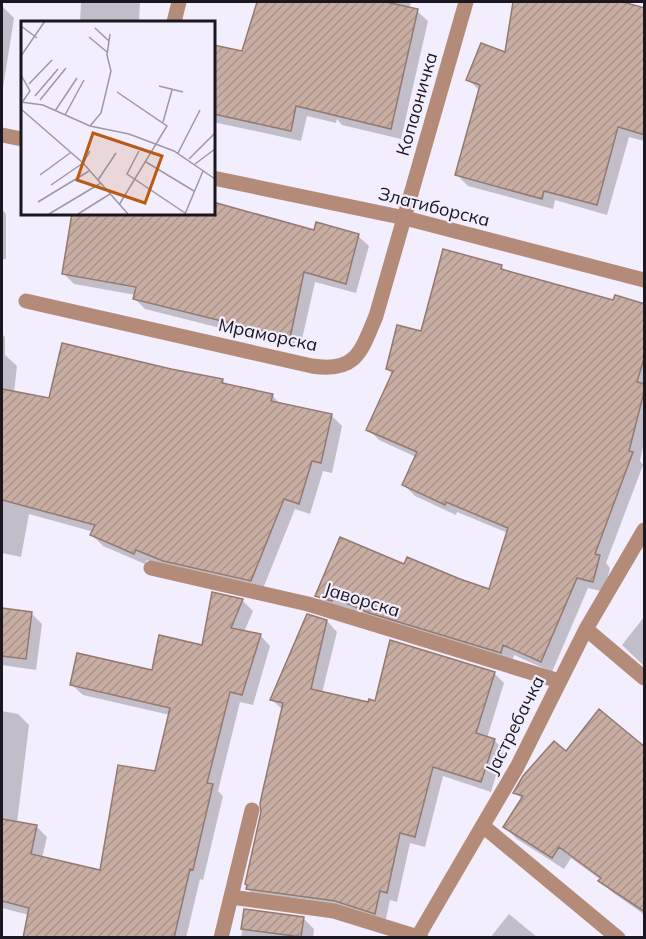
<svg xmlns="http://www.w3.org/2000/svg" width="646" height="939" viewBox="0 0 646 939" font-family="Mulish,sans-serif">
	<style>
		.shadow { fill: #0003 }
		.building { fill: url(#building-hatch); stroke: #937970; stroke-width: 1.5 }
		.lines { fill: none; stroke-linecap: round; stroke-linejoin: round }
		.minor { stroke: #b48b79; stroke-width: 15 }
		.labels { text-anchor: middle; stroke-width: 4.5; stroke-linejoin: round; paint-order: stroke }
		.street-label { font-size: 18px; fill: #1a1720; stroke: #f2eefd }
		.inset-road { fill: none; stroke: #9c98a5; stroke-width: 1.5 }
		.view { fill: #ba5a15; fill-opacity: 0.15; stroke: #ba5a15; stroke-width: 3 }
		.inset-edge { fill: none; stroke: #1a1720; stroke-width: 3 }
	</style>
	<defs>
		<pattern id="building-hatch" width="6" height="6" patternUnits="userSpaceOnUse" patternTransform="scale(1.5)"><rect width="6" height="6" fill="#c8ada2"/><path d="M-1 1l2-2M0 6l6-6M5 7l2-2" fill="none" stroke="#ab948b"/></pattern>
	</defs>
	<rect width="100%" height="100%" fill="#f2eefd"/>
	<path class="shadow" d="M81,2H140L139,22H80Z
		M259,2H343L339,87L366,2H411L409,9L417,11L428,21L401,139L342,125L337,119L336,123L307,116L301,141L213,122V46L243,52Z
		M515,2H618L644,10V141L629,137L607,215L555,200L553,209L468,186L457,175L479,90L468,80L507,54Z
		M2,6L14,18L3,88H2Z
		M213,202L315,232L358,236L369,246L356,293L315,282L300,348L145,309L135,299L136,295L74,284L64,274L74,213H213Z
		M2,209L6,214V259H3L2,277Z
		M501,267L507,273L614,302L644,306V441L640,461L643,465L606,563L610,568L604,592L588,588L552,672L514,655L512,663L382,623L344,607L343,611L327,606L317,596L405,566L490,590L508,533L457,512L456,515L415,496L404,485L416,457L379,440L368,429L393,375L387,369L422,332Z
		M2,334L5,337V355L17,366L14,393L50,400L171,370L222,380L228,386L272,395L281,405L331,415L342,426L332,473L323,471L310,514L295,509L262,591L175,571L147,560L145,564L103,546L92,535L94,532L29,514L21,557L2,553Z
		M214,594L242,600L253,611L244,632L260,635L270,646L253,705L240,702L218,791L223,796L203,880L200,879L186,938H24L29,915L2,908V711L18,714L29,725L17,823L36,826L47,837L42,858L101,872L156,772L170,715L83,695L72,685L153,672L204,646Z
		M2,609L31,613L42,624L36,670L2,665Z
		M644,617V666L622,645Z
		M327,621L337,632L322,693L369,704L494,673L504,683L487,738L494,740L504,750L491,792L443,776L425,847L410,843L397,902L390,900L385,923L258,899L248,889L283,710L272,700Z
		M644,749V918L642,913L612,892L601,880L571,858L564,869L517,839L505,827L523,800L515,792L566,753Z
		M245,910L303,918L314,929L313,938H241Z
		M509,914L538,938H490Z"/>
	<path class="building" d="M257,2H386L418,9L391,129L296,106L291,131L213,114V45L242,51Z
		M513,2H623L645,8V135L618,127L597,205L544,191L542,199L455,175L480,85L466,80L481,43L505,52Z
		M213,202L314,230L316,222L359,234L346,284L304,272L290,338L133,299L136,287L62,274L72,213H213Z
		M443,249L502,265L501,269L613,300L615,295L645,304V355L637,382L645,384V388L629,451L633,452L595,554L600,555L593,582L577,578L541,662L503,645L501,653L369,613L333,597L332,601L315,596L340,537L404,564L407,557L460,579L489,589L508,528L446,502L445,505L402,485L417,452L366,430L393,371L386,369L397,325L421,331Z
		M62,343L171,369L223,379L222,383L273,394L271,401L332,414L321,463L312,461L299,504L284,499L251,581L163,561L136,550L134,554L90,535L95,525L2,500V389L49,398Z
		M212,592L243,599L231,628L261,634L242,695L230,692L207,783L213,784L193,870L190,869L174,938H23L29,908L2,901V819L37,825L31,854L100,870L118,765L155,771L170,708L70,685L77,653L152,670L159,635L202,645Z
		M2,608L32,612L26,659L2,656Z
		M307,614L327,620L311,689L368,702L369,699L375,701L390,640L495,672L476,733L495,739L481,782L433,767L415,837L400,833L387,893L380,891L375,914L335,901L246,889L247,885L245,884L261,812L260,804L262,794L283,703L270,700Z
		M599,709L645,747V912L598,881L601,878L559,847L552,858L503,827L523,796L513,793L523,776L554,741L566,751Z
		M244,909L304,917L301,937L241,929Z"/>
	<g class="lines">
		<path class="minor" d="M174,22L179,2
			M2,135L22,139
			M213,178L405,218L644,280
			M26,301L312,366C356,373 361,352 376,316L466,2
			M151,568L308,604L559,681
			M586,629L644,678
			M483,826L618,938
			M231,897L334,911L421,938
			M221,938L252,810
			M417,938L517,767L586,629L644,530"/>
	</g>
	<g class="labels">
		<g class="street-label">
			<text transform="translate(417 104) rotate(-74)" y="6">Копаоничка</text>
			<text transform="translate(434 207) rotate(14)" y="6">Златиборска</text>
			<text transform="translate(268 335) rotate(12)" y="6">Мраморска</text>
			<text transform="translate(362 600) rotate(17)" y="6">Јаворска</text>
			<text transform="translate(515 725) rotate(-63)" y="6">Јастребачка</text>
		</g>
	</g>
	<g transform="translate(21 21)">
		<rect width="194" height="194" fill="#f2eefd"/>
		<path class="inset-road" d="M0,5L16,17M74,7L88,20M68,16L86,31M0,35L24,0M0,54L9,70L2,80M8,63L31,39M138,65L162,71M96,71L146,105L98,184M14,75L37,48M19,79L45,47M0,81L22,84L69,105L108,113L153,130L194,158M0,88L62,142L107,193M34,90L56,57M44,94L63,59M142,101L151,69M69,105L80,92L90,50L86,34L89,13M118,130L106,153L164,192M157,132L179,89M168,138L194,112M125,141L173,170M174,143L194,128M19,154L49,132M77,159L95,132M30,164L62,142L69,130M17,181L68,150M28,193L80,162M57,193L89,173M164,193L182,150"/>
		<path class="view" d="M72,112L141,135L124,182L56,159Z"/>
		<rect width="194" height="194" class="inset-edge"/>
	</g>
	<rect width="646" height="939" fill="none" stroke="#1a1720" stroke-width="6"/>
</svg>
